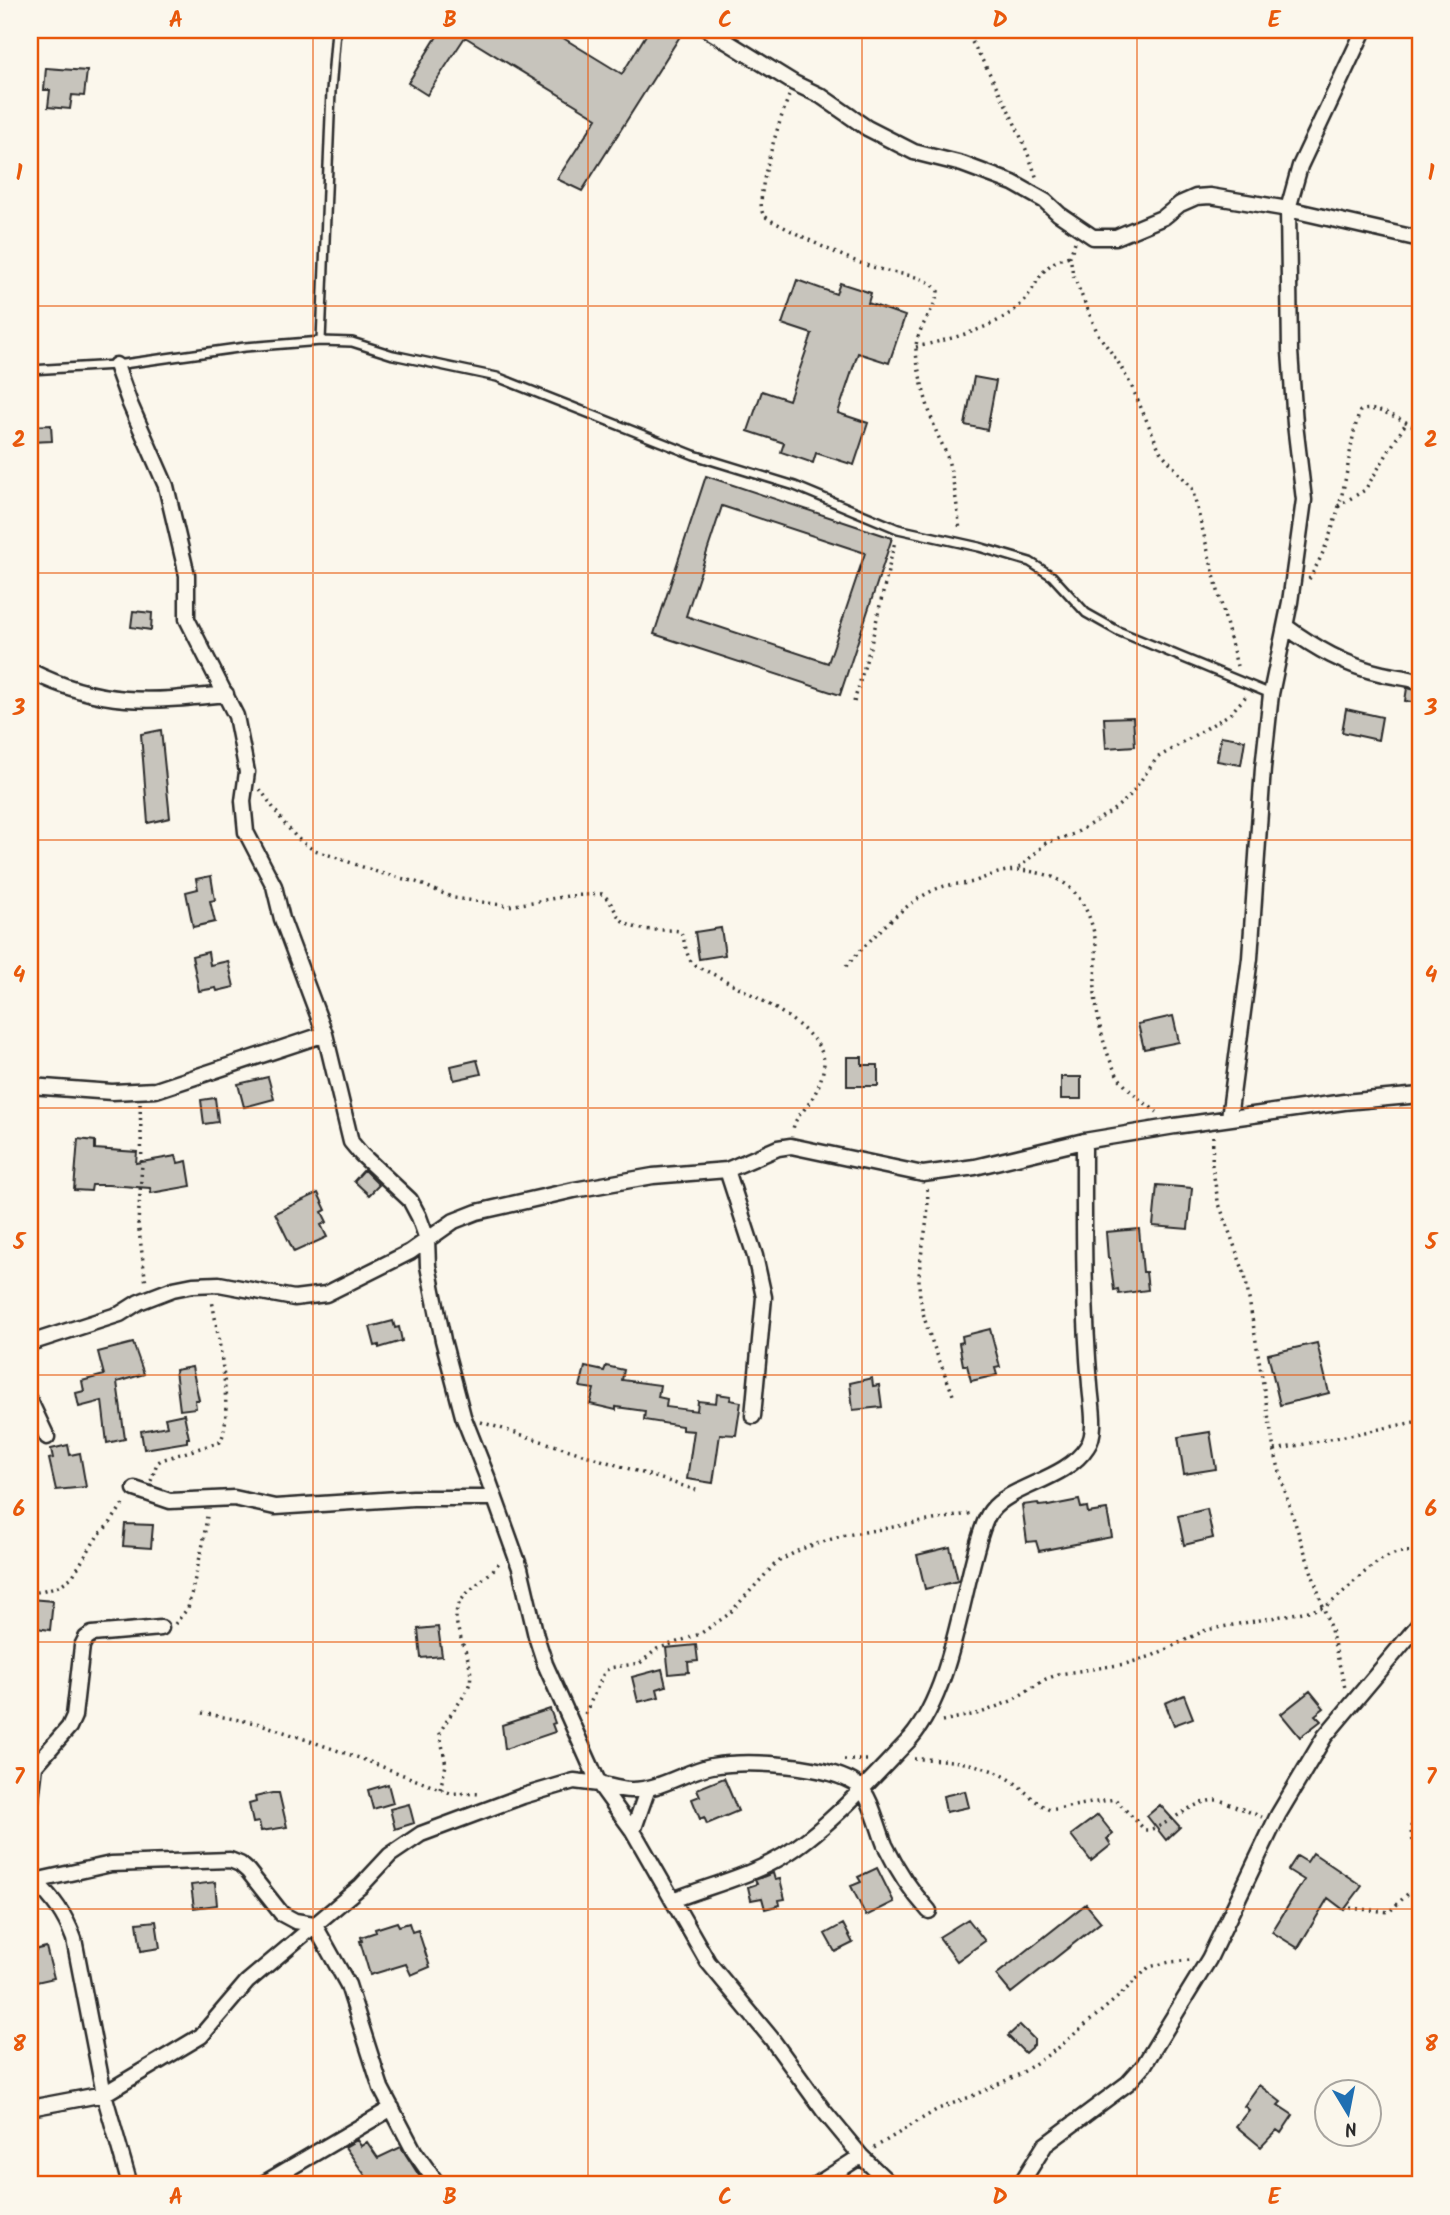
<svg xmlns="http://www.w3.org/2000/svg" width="1450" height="2215" viewBox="0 0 1450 2215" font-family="Kalam,sans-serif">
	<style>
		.building { fill: #c7c4bc; stroke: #2b2b2b; stroke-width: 2; fill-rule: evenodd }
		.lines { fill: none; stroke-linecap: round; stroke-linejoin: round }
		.lane-casing { stroke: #2b2b2b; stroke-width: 12 }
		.street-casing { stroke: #2b2b2b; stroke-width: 19 }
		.path { stroke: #2b2b2b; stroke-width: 3.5; stroke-dasharray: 2 5; stroke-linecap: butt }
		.lane { stroke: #fbf7ec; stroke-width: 7 }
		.street { stroke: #fbf7ec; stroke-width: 14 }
		.grid { fill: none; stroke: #e8590c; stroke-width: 2; stroke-opacity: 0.55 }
		.neatline { fill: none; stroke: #e8590c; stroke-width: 2.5 }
		.grid-label { font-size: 23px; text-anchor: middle; font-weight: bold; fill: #e8590c }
	</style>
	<rect width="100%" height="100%" fill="#fbf7ec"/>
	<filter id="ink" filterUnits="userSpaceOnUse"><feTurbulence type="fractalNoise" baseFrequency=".0143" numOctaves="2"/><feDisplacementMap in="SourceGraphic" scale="14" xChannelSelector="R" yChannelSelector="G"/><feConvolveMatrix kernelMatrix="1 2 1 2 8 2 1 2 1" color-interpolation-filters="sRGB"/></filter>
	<g filter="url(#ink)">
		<path class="building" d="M441,30H550L622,74L649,30H684L582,191L557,179L597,118L465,37L427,95L408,83Z
			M46,68L87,71L84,96L72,95L70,109L48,107L50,90H44Z
			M797,280L836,294L840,283L871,293L868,303L905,316L889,363L858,353L838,413L868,423L854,465L816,453L813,463L781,452L784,443L748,431L762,391L789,400L812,334L782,324Z
			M974,377L996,381L987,430L965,425Z
			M51,425L52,441L30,442V426Z
			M706,476L892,538L840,695L654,634ZM722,506L865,553L828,663L686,616Z
			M133,611L152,613L151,630L131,627Z
			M1407,688L1420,691L1419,703L1405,701Z
			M1346,709L1382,717L1378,740L1342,732Z
			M1133,717L1135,746L1106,748L1104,718Z
			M161,730L170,818L148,823L141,734Z
			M1221,736L1245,740L1241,765L1217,761Z
			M211,876L215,900L210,901L215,922L193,927L186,892L198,889L196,879Z
			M721,928L725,955L699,959L695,932Z
			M208,952L210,965L228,961L234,987L217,991L216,988L199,991L192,956Z
			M1173,1016L1179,1042L1144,1049L1138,1024Z
			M847,1057H862V1065H878V1086H847Z
			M477,1060L481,1074L454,1080L451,1066Z
			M268,1077L274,1099L244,1107L238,1084Z
			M1061,1077H1081V1099H1061Z
			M215,1098L218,1122L204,1124L201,1100Z
			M78,1139L95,1141V1149L137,1152L136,1163L176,1156L178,1163L187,1161L191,1186L151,1193L150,1188L108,1185H92L91,1191L74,1190Z
			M364,1170L379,1185L369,1195L354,1181Z
			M1157,1185L1192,1188L1188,1229L1153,1226Z
			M318,1193L326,1210L322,1212L327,1222L321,1225L327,1237L294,1252L275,1213Z
			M1139,1229L1143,1272H1146L1148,1290L1119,1294L1118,1289L1114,1290L1110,1258H1108L1106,1232Z
			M393,1321L395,1328L399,1327L402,1341L379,1348V1345L375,1346L370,1327Z
			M990,1329L1000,1367L995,1368L997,1375L971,1381L967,1365H963L959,1343L963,1342L962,1336Z
			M133,1343L144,1374L117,1382L125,1439L107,1443L102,1401L79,1407L76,1393L84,1391L82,1381L104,1375L98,1352Z
			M1317,1343L1329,1393L1280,1405L1268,1354Z
			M606,1366L624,1370L622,1380L660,1385L658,1397L667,1399L666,1407L697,1411L698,1401L716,1403L717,1394L731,1396L730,1400L741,1402L736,1435L720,1434L713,1483L687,1479L694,1431L682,1430V1426L644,1420L645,1411L616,1407V1410L590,1404L594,1389L580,1387L585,1367L604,1371Z
			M192,1367L199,1400H195L196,1408L180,1410L175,1370Z
			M872,1378L873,1386L879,1385L882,1407L853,1410L850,1383Z
			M184,1414L189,1438H187V1442L144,1449L141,1431L167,1426L165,1418Z
			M1210,1432L1216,1469L1184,1474L1178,1437Z
			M68,1445L70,1455L80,1453L86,1487L56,1490L49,1459L53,1458L51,1449Z
			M1079,1500L1081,1508L1087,1507L1088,1513L1107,1510L1112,1537L1039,1551L1036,1541L1027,1542L1022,1505L1038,1503L1039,1506L1048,1505V1506Z
			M1207,1509L1213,1538L1184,1545L1178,1516Z
			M125,1524L153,1525L151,1548L123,1546Z
			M950,1547L958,1581L925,1589L917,1555Z
			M30,1599L53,1601L50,1630L30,1627Z
			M438,1627L442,1656L421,1658L418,1629Z
			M696,1645L698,1661L688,1662L689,1672L669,1674L666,1648Z
			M662,1669L666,1686L657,1689L659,1697L638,1702L632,1677Z
			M1310,1691L1324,1708L1315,1715L1321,1721L1300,1737L1281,1714Z
			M1184,1695L1193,1718L1174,1725L1165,1703Z
			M550,1709L555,1723L552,1724L555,1732L505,1749L502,1725Z
			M724,1778L738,1811L707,1824L704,1817L700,1819L692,1799L700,1796L697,1789Z
			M388,1784L393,1803L373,1809L368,1790Z
			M965,1791L969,1807L946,1812L943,1796Z
			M272,1793H279L287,1827L261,1831L259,1822L253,1823L249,1804L256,1802L255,1797Z
			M409,1804L414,1823L395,1829L390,1809Z
			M1160,1805L1180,1827L1166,1840L1147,1816Z
			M1098,1815L1113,1834L1107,1839L1111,1845L1091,1861L1071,1835Z
			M1313,1853L1362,1886L1344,1910L1328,1898L1298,1948L1272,1932L1304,1880L1288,1870L1297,1856L1307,1862Z
			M877,1868L894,1902L866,1916L851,1886L861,1882L858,1877Z
			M773,1873L775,1880L780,1879L785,1899L779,1900L780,1905L765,1909L762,1898L751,1900L748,1887L757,1884L755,1880Z
			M215,1882L217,1905L194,1908L191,1885Z
			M1086,1904L1101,1922L1011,1993L996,1975Z
			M968,1919L985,1941L957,1961L939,1937Z
			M156,1921L160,1948L141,1951L137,1923Z
			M397,1922L399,1926L409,1923L412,1932L418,1930L430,1967L411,1975L406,1964L370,1975L360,1941H362L361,1937L376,1932L375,1929Z
			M843,1924L853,1943L835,1952L825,1934Z
			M46,1947L54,1978L32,1983L30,1951Z
			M1020,2025L1034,2039V2045L1025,2053L1008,2036Z
			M1259,2085L1281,2102L1278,2105L1293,2115L1281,2133L1277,2130L1261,2147L1236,2126L1249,2110L1244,2106Z
			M357,2140L361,2146L367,2142L378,2158L401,2147L425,2185H372L345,2147Z"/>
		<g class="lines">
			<g class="lane-casing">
				<path id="lane" d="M321,341L331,91L336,30
					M30,370L116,365L245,347L321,341L352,342L393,355L497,377L694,455L795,486L898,529L979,547L1030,562L1052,576L1086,613L1118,631L1271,694"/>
			</g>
			<g class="street-casing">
				<path id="street" d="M708,30L794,83L821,96L867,128L914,152L962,164L1013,183L1045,201L1059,214L1093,237H1116L1164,217L1180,204L1196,197L1210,196L1288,209L1420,239
					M116,365L130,404L166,486L187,575V619L236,716L247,772L243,801L246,832L274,886L282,919L325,1034L351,1142L361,1154L410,1200L419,1217L427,1239L428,1266L443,1340L463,1416L488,1479L520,1568L536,1636L545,1664L599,1784C609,1786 620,1790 630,1790C659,1791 685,1771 712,1766C748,1760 830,1764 859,1786C870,1794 879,1831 885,1845C897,1870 911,1891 929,1911
					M1285,626C1315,648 1346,666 1383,674C1395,677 1408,677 1420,682
					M30,671C102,707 149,702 226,694
					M30,1086L112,1092L156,1090L325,1034
					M1229,1118L1250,958L1263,768L1271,694L1290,602L1304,500L1295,424L1290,351L1288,209L1300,166L1364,30
					M727,1170L755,1256L764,1297L753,1416
					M30,1343L120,1314L139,1302L173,1289L193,1285L219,1284L294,1298L326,1294L410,1252L454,1221L477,1212L574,1190L653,1176L727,1170L778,1148L791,1146L923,1174L975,1167L1084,1141L1175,1126L1344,1102L1420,1095
					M30,1401L47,1437
					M135,1489L170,1501L234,1498L275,1507L413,1498H494
					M30,1808L35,1766L69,1727L74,1716L82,1646L86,1638L92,1634L161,1628
					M633,1831L648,1788
					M35,1881C53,1899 65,1914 74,1939L104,2094L130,2185
					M30,1882L111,1864L230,1860L240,1864L248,1871L282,1914L295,1921L314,1924L348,1985L381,2088L414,2151L438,2185
					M673,1900C709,1886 750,1876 783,1856C827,1830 874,1776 910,1739C953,1689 961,1593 982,1530C984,1524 987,1516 991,1511C1011,1485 1066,1480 1087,1447C1098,1432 1091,1403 1090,1385C1083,1304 1084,1223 1084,1141
					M30,2108L104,2094L201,2036L247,1982L361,1886L390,1855L421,1834L523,1796L574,1781L599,1784L633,1831L708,1962L771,2038L823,2110L861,2156L891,2185
					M261,2185L392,2108
					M816,2185L861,2156
					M1020,2185L1045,2145L1128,2083L1144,2065L1209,1959L1278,1815L1325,1736L1420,1623"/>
			</g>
			<path class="path" d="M965,30C993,78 1019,126 1037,179
				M789,96C781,116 754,196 763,214C765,217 769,219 772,221C808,239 844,260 883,270C901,275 927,275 938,291C935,311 918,326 916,346C915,364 929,413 936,431C939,439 944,447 947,456C954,481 957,505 960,531
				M1075,242L1070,256L1073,275L1098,334L1118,362L1131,385L1160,451L1192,488L1237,666
				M916,347C946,340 989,330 1013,311C1041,290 1034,265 1070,256
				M1338,506L1365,490L1406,423
				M1309,579C1327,550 1338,514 1345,481C1350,457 1352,434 1360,411C1377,404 1404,422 1420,429
				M854,702L871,644L895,541
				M260,789L284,823L297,838L312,849L380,873L416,882L454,898L509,906L568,896L602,894C615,904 614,914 623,921C639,934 661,928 680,931C686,941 685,955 693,964C723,980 823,1024 824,1062C824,1076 815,1097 806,1107C800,1115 794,1120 793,1130
				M1019,868L1046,843L1074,834L1112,811L1128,798L1157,758L1230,714L1247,695
				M846,966C872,939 907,897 945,886C955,883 965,885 976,881C1003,870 1014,867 1043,874C1076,881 1093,914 1096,946C1097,962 1094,978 1095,994C1097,1019 1104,1049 1115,1071C1125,1090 1141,1100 1157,1112
				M140,1104L142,1164L138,1223L146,1284
				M1213,1136L1212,1165L1218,1201L1245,1275L1274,1450L1288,1502L1331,1630L1345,1688
				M927,1189C931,1221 919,1250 919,1281C919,1320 940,1359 953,1395
				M481,1422L696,1490
				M1275,1450L1420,1421
				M151,1481L157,1463L161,1460L220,1442C235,1417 217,1331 212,1300
				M30,1594L59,1586L72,1577L97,1537L111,1522L125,1501
				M175,1624L188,1608L203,1544L207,1516
				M202,1713L261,1724L362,1759L450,1793L482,1794
				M585,1714L604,1673L609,1668L640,1663L657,1649L700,1634L729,1614L776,1563L801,1549L841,1536L974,1513
				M942,1721L981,1713L1011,1701L1046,1679L1059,1674L1125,1664L1152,1656L1206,1630L1314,1610C1319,1608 1325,1607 1329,1604C1354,1586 1385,1541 1420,1554
				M914,1759C943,1759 979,1762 1006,1777C1022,1786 1033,1802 1050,1810L1115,1799L1145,1830H1149C1174,1823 1192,1799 1220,1800L1262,1817
				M844,1760H867
				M440,1789L446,1765L440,1734C446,1717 466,1698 470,1682C475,1659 451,1630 457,1609C462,1591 490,1578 500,1561
				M1420,1806C1404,1827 1413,1839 1420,1862
				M1350,1908L1389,1912L1420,1882
				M874,2148L938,2109L970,2097L1020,2074L1058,2048L1118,1997L1149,1967L1170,1962L1190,1960"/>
			<use href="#lane" class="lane"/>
			<use href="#street" class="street"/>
		</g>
	</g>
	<path class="grid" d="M313,30V2185M588,30V2185M862,30V2185M1137,30V2185M30,306H1420M30,573H1420M30,840H1420M30,1108H1420M30,1375H1420M30,1642H1420M30,1909H1420"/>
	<rect width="1450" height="2215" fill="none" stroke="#fbf7ec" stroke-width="77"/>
	<g transform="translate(1348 2113) rotate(170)"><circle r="33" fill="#fbf7ec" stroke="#a8a59f" stroke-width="2"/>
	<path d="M0-5L12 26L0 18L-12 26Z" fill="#1f6fb2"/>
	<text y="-10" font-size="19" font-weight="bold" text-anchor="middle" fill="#2b2b2b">N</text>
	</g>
	<rect x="38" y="38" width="1374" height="2138" class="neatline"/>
	<g class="grid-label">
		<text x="176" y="27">A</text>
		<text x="450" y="27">B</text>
		<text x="725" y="27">C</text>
		<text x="1000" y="27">D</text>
		<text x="1274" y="27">E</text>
		<text x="19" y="180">1</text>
		<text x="1431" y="180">1</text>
		<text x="19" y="447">2</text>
		<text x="1431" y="447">2</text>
		<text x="19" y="715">3</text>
		<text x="1431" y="715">3</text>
		<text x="19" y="982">4</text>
		<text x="1431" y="982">4</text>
		<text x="19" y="1249">5</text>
		<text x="1431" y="1249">5</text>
		<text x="19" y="1516">6</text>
		<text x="1431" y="1516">6</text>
		<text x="19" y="1784">7</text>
		<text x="1431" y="1784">7</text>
		<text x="19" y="2051">8</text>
		<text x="1431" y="2051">8</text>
		<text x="176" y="2204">A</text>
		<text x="450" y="2204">B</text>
		<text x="725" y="2204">C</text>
		<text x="1000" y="2204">D</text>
		<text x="1274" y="2204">E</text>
	</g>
</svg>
